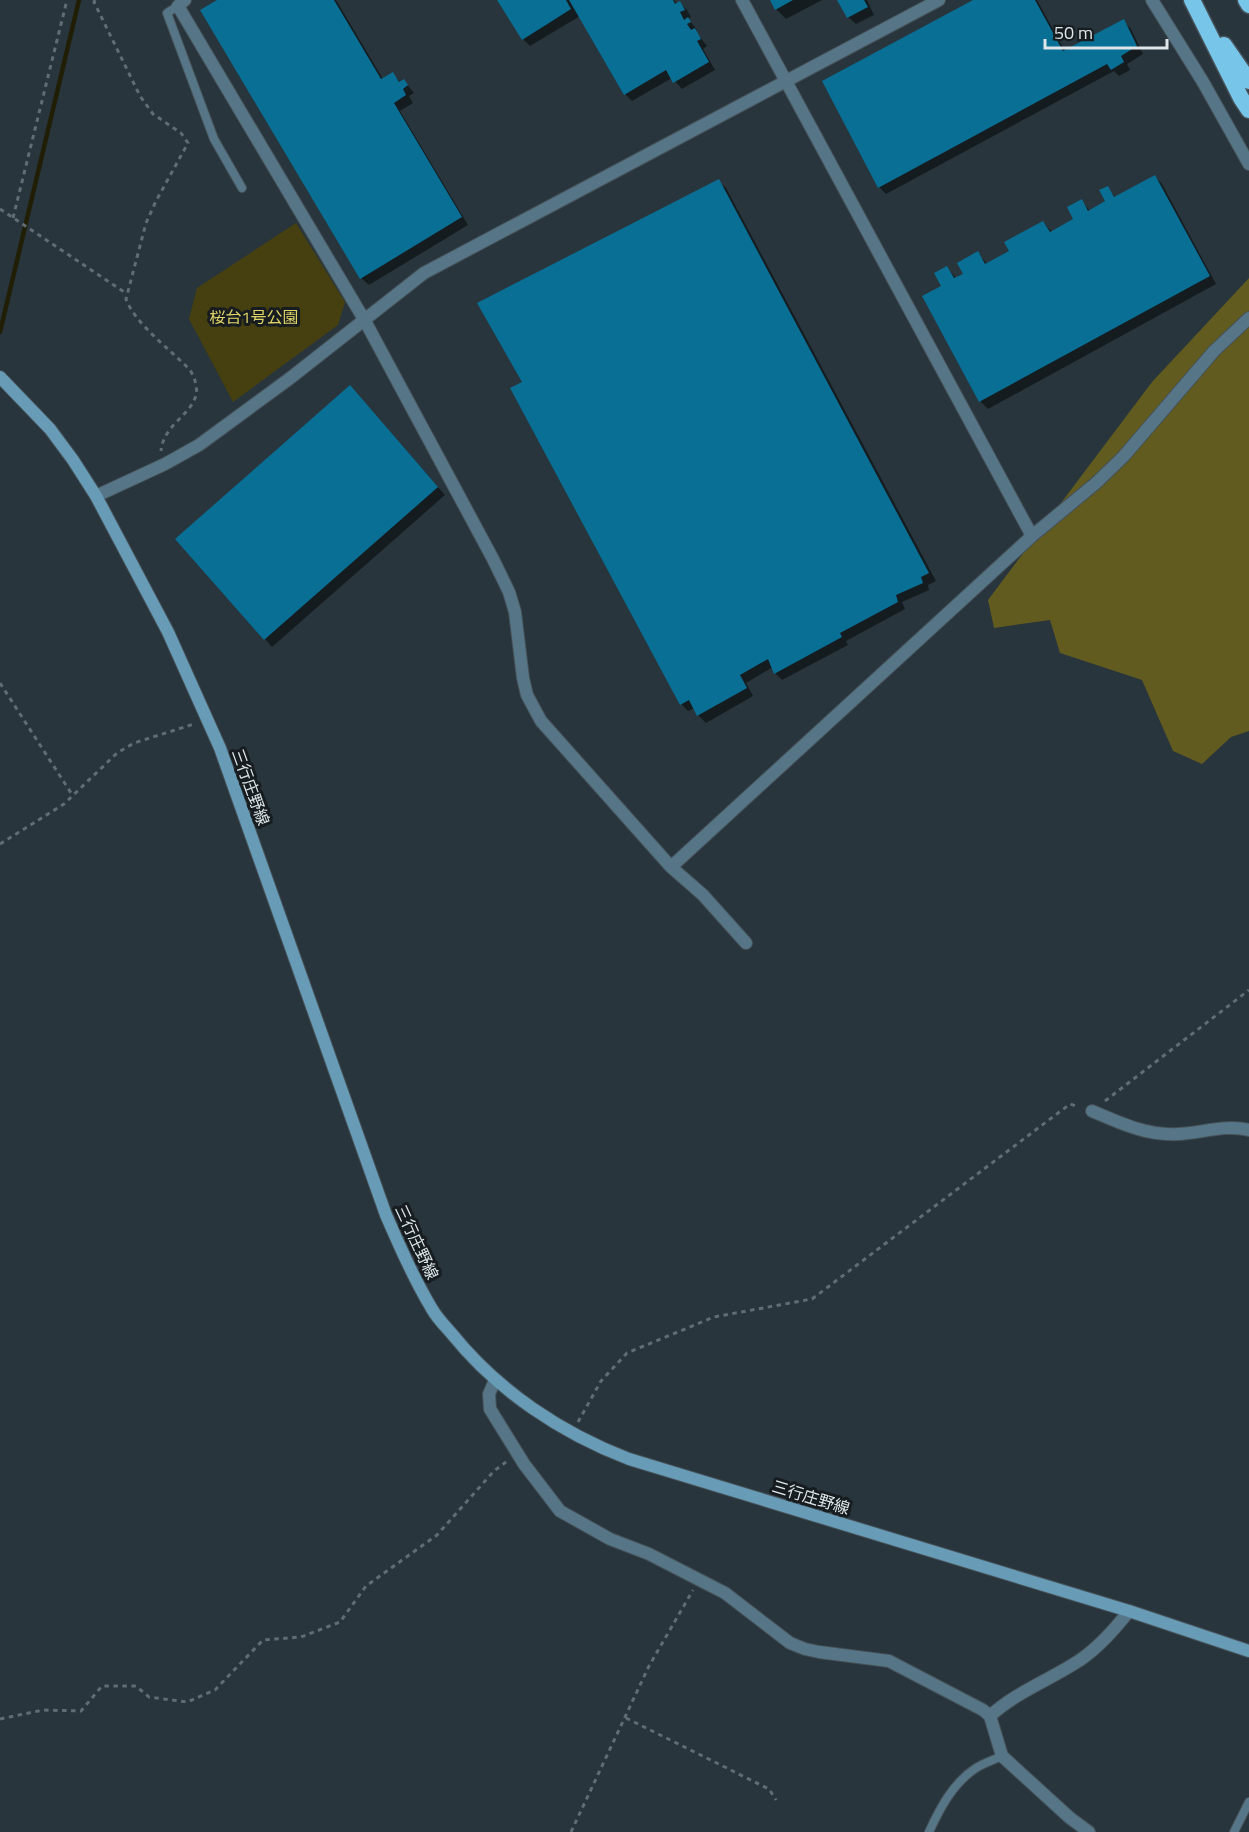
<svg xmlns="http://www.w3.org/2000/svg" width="1249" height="1832" viewBox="0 0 1249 1832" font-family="'Titillium Web','Noto Sans JP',sans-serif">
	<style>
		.green { fill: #464010 }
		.forest { fill: #625b1f }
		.shadow { fill: #0007 }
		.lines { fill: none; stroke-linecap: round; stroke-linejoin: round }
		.stream { stroke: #211e06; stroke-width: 4.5 }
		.building { fill: #096f95 }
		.service-casing { stroke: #455158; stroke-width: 10 }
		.minor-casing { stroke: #455158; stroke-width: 14 }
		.tertiary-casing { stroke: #455158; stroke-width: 14 }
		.secondary-casing { stroke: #455158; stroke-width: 14 }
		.trunk-casing { stroke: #455158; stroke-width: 19 }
		.path { stroke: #616c73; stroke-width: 3; stroke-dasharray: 4.5 4.5; stroke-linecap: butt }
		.service { stroke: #567687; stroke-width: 8 }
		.minor { stroke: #567687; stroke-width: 12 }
		.tertiary { stroke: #567687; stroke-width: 12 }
		.secondary { stroke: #679bb6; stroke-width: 12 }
		.trunk { stroke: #78c5ea; stroke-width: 16 }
		.labels { text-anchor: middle; stroke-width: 6; stroke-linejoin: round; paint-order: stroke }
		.park-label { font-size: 16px; fill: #e0d468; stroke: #161c1f }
		.street-label { font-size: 16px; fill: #dee6ea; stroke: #161c1f }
	</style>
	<rect width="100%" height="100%" fill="#28353c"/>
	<path class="green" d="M296,223L345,302L338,325L233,402L189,319L197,288Z"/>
	<path class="forest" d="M1249,278V731L1231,737L1202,764L1173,751L1142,680L1060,653L1050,620L994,628L988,600L1152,382Z"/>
	<path class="shadow" d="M220,0H336L383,79L393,74L401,83L404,81L414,93L409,96L413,103L400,111L468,225L369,285L361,278Z
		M499,0H674L677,5L680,3L687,10L691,17L688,19L695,27L697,30L695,31L707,46L703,49L715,70L682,89L672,78L632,101L625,94L580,16L530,46L523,39Z
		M771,0H822L786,19L776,9Z
		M839,0H867L874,15L856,24L848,17Z
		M976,0H1037L1065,51L1123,21L1131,29L1143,54L1127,64L1130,70L1119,76L1114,71L886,194L879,187Z
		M1155,177L1162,184L1216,284L988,409L980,401L924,297L943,287L947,268L957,279L965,274L978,253L987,264L1011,251L1043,222L1052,232L1075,220L1081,201L1090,211L1107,202V188L1116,198Z
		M718,181L726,188L936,581L928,585L929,590L902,602L905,609L846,641L848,645L782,680L775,673L773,667L746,683L753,696L706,723L698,715L695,708L688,711L681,704L524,383Z
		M357,395L445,495L272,647L177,539Z"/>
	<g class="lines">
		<path class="stream" d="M0,332L79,0"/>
	</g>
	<path class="building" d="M217,0H334L381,79L393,72L399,82L404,79L408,85L403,89L406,95L394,103L462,217L360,279L200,10Z
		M497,0H566L571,9L522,40Z
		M569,0H673L675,4L680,1L685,10L680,12L684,20L688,17L691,22L687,24L691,30L695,28L701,39L697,41L709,62L673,83L666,70L624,95Z
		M770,0H793L775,10Z
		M837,0H864L868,7L847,18Z
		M973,0H1035L1063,51L1124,19L1137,46L1121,56L1124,62L1111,70L1107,64L878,188L822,81Z
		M1155,175L1210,276L979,402L922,296L941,286L934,273L947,266L954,278L963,274L957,263L978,251L985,264L1009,251L1004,242L1043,221L1050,232L1073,219L1067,207L1082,199L1088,211L1105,201L1099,190L1108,186L1114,197Z
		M719,179L929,573L921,577L923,583L896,595L898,602L840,633L842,637L774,674L768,659L740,675L747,688L697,716L689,700L680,705L510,388L522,382L477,303Z
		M350,385L438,487L264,640L175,539Z"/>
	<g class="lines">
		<g class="service-casing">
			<path id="service" d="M178,6L167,13L214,139L242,188
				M929,1832C940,1808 953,1783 976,1768C984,1763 993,1760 1002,1756
				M1234,1832L1249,1802"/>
		</g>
		<g class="minor-casing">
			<path id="minor" d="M185,0L178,6L365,321L493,559L509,592L515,612L523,678L527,695L541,721L671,867L1032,536L1096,483L1123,457L1214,351L1249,318
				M742,0L1032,536
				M1152,0L1203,82L1249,164
				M671,867L703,895L746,943
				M1092,1111C1120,1123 1147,1136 1178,1134C1201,1133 1227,1124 1249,1130
				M495,1380L489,1394L490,1409L524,1464L560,1511L610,1539L649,1554L725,1593L790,1643L805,1649L819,1652L889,1661L983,1710L990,1716
				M1089,1832L1070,1818L1002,1756L990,1716C1016,1692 1050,1680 1080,1660C1099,1647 1115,1629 1129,1611"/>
		</g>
		<g class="tertiary-casing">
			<path id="tertiary" d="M96,496L165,464L199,445L289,379L424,273L939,0"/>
		</g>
		<g class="secondary-casing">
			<path id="secondary" d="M0,377L50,429L73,460L96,496L168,632L220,748L386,1215C400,1247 414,1279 432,1309C437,1318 445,1326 452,1334C498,1391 561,1433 629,1459L1129,1611L1249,1651"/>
		</g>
		<g class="trunk-casing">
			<path id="trunk" d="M1192,0L1241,98L1249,110
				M1246,0L1249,5
				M1224,45L1249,81"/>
		</g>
		<path class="path" d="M95,0L94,2L140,96L153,114L181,133L188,143L156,201L146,223L126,299C135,324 171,350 190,370C214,410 164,416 161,451
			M0,209L127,294
			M13,218L67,0
			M0,683L73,796
			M0,844L64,804L117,753L134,743L194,724
			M1105,1101L1249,990
			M578,1422L601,1381L627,1353L714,1317L812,1299L1070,1104L1079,1107
			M626,1718L769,1789L776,1800
			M0,1719L43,1710L81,1711L102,1686H136L149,1697L187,1702L215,1690L263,1640L301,1637L340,1622L366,1586L437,1535L494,1471L506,1462
			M571,1832L649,1666L693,1590"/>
		<use href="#service" class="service"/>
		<use href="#minor" class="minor"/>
		<use href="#tertiary" class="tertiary"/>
		<use href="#secondary" class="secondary"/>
		<use href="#trunk" class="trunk"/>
	</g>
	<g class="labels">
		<g class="park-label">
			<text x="254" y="323">桜台1号公園</text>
		</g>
		<g class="street-label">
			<text transform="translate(251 787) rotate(70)" y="6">三行庄野線</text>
			<text transform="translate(417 1242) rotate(65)" y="6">三行庄野線</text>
			<text transform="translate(811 1497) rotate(17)" y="6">三行庄野線</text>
		</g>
	</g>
	<path d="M1045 39v9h122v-9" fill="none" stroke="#dee6ea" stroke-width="3"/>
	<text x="1054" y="39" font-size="18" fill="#dee6ea" stroke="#161c1f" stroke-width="4.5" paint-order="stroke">50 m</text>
</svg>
